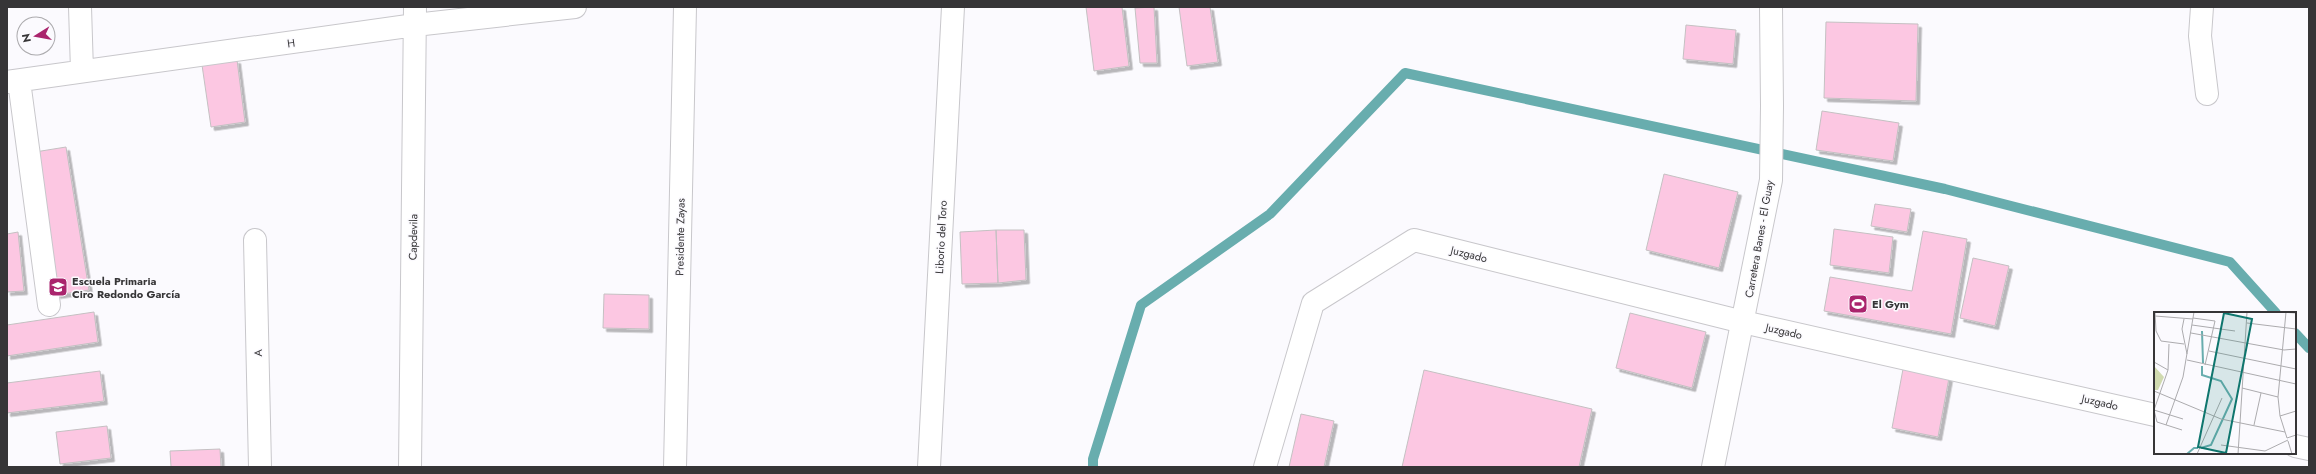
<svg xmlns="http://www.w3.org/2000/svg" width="2316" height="474" viewBox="0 0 2316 474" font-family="Jost,sans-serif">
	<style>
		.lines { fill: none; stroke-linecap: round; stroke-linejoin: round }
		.stream { stroke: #68adae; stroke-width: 10 }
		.building { fill: #fcc7e2; stroke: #c4c0c2; filter: url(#shadow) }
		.minor-casing { stroke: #c8c7cb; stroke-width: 24 }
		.major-casing { stroke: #c8c7cb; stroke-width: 24 }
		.minor { stroke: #fff; stroke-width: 22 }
		.major { stroke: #fff; stroke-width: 22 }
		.labels { text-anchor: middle; stroke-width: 3; stroke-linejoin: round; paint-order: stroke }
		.street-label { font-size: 11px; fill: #363537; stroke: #fbfafe }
		.poi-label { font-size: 11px; font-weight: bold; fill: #363537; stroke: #fbfafe; text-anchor: start }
		.inset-river { fill: none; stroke: #68adae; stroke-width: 2 }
		.inset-road { fill: none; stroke: #acabae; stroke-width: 1 }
		.view { fill: #0f766e; fill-opacity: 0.15; stroke: #0f766e; stroke-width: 2 }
		.inset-edge { fill: none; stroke: #363537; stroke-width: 2 }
	</style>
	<defs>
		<filter id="shadow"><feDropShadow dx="3.5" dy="3.5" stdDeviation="0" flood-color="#0004"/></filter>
	</defs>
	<rect width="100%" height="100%" fill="#fbfafe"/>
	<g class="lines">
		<path class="stream" d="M2295,333L2309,348
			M1093,467V459L1141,305L1270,214L1405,73L1945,189L2230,262L2276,313"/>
	</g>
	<path class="building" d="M1086,7H1122L1129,66L1094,71Z
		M1154,7L1157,63H1140L1135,8Z
		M1179,7H1210L1218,62L1187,66Z
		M1826,22L1918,24L1916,101L1824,98Z
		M1686,25L1736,30L1733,64L1683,59Z
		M237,60L245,122L211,127L202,65Z
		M1822,111L1899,123L1893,161L1816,150Z
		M66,147L89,290L57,295L35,152Z
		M1664,174L1738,192L1719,268L1646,250Z
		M1875,204L1911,209L1907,232L1871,226Z
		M1834,229L1893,237L1889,273L1830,265Z
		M996,230L998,283L962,284L960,232Z
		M996,230H1024L1026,280L998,283Z
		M1923,231L1967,239L1951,334L1824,311L1830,277L1912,291Z
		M18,232L24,291L7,292V234Z
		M1973,258L2009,266L1995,326L1960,318Z
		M604,294L649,295V329L603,328Z
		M94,312L98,342L7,356V325Z
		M1630,313L1706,332L1692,388L1616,368Z
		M1903,369L1949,378L1938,437L1892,428Z
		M1424,370L1592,409L1579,467H1402Z
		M100,371L104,401L7,413V383Z
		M1301,414L1334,421L1324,467H1289Z
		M107,426L111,458L60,464L56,432Z
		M220,449L221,467H171L170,451Z"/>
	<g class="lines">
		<g class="minor-casing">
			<path id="minor" d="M80,7L82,71
				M2202,7L2200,36L2207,94
				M19,81L49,305
				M7,82L415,25L575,7
				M255,240L260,467
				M2295,446L2309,449
				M410,467L415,7
				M675,467L685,7
				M929,467L953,7
				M1265,467L1313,303L1414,240L1743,322L2155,415"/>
		</g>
		<g class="major-casing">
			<path id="major" d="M1713,467L1771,180L1772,106L1771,7"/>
		</g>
		<use href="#minor" class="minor"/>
		<use href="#major" class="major"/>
	</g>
	<defs>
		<g id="school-square" transform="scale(1)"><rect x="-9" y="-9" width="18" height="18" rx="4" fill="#aa246d" stroke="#fbfafe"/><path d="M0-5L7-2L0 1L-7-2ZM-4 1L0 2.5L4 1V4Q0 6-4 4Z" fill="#fff"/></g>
		<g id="stadium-square" transform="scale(1)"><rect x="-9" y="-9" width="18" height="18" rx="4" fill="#aa246d" stroke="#fbfafe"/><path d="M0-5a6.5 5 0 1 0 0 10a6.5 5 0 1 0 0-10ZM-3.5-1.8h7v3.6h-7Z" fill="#fff"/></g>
	</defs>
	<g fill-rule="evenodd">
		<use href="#school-square" x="58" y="287"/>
		<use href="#stadium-square" x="1858" y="304"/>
	</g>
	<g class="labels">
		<g class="street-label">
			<text transform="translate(291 43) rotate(-8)" y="4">H</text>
			<text transform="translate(413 237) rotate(-89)" y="4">Capdevila</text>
			<text transform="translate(680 237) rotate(-89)" y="4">Presidente Zayas</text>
			<text transform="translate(941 237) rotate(-87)" y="4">Liborio del Toro</text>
			<text transform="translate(1759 239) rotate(-80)" y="4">Carretera Banes - El Guay</text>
			<text transform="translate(1469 254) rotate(14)" y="4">Juzgado</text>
			<text transform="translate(1784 331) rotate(13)" y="4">Juzgado</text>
			<text transform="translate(258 353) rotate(-91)" y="4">A</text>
			<text transform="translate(2100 402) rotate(13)" y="4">Juzgado</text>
		</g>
		<g class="poi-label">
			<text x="72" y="285">Escuela Primaria<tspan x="72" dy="13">Ciro Redondo García</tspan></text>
			<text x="1872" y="308">El Gym</text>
		</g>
	</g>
	<g transform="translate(2154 312)">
		<rect width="142" height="142" fill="#fbfafe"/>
		<path d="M0,54L10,65L4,78H0Z" fill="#d0daaf"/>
		<path class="inset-river" d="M48,19L49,51M47,136L57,133L78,87L67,69L48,63V54M33,142L40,136H44"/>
		<path class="inset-road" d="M1,0L2,19L7,29L30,32M125,0L142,1M1,4L39,7M39,6L61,9L51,53M30,7L28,17L33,42M93,11L142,17M38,13L81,19M37,21L130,38L142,37M55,39L142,57M33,48L142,72M0,50L14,58M88,76L124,85M0,79L67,107L131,120M0,98L14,58L15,32M0,98L3,110L28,118M0,98L29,107M142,99L126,104L133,126L142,123M126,104L124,85L132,0M86,111L93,0M12,113L29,65L40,0M100,113L107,81M134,129L138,142M67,133L111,139L134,128M43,142L68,86M84,142L86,111"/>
		<path class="view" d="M70,1L98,7L72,141L44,135Z"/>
		<rect width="142" height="142" class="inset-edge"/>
	</g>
	<rect width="2316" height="474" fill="none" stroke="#363537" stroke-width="16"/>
	<g transform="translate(36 36) rotate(259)"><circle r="19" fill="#fbfafe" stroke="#acabae"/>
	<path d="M0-3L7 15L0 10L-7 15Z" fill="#aa246d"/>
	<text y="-6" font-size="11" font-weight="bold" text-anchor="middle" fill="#363537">N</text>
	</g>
</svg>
